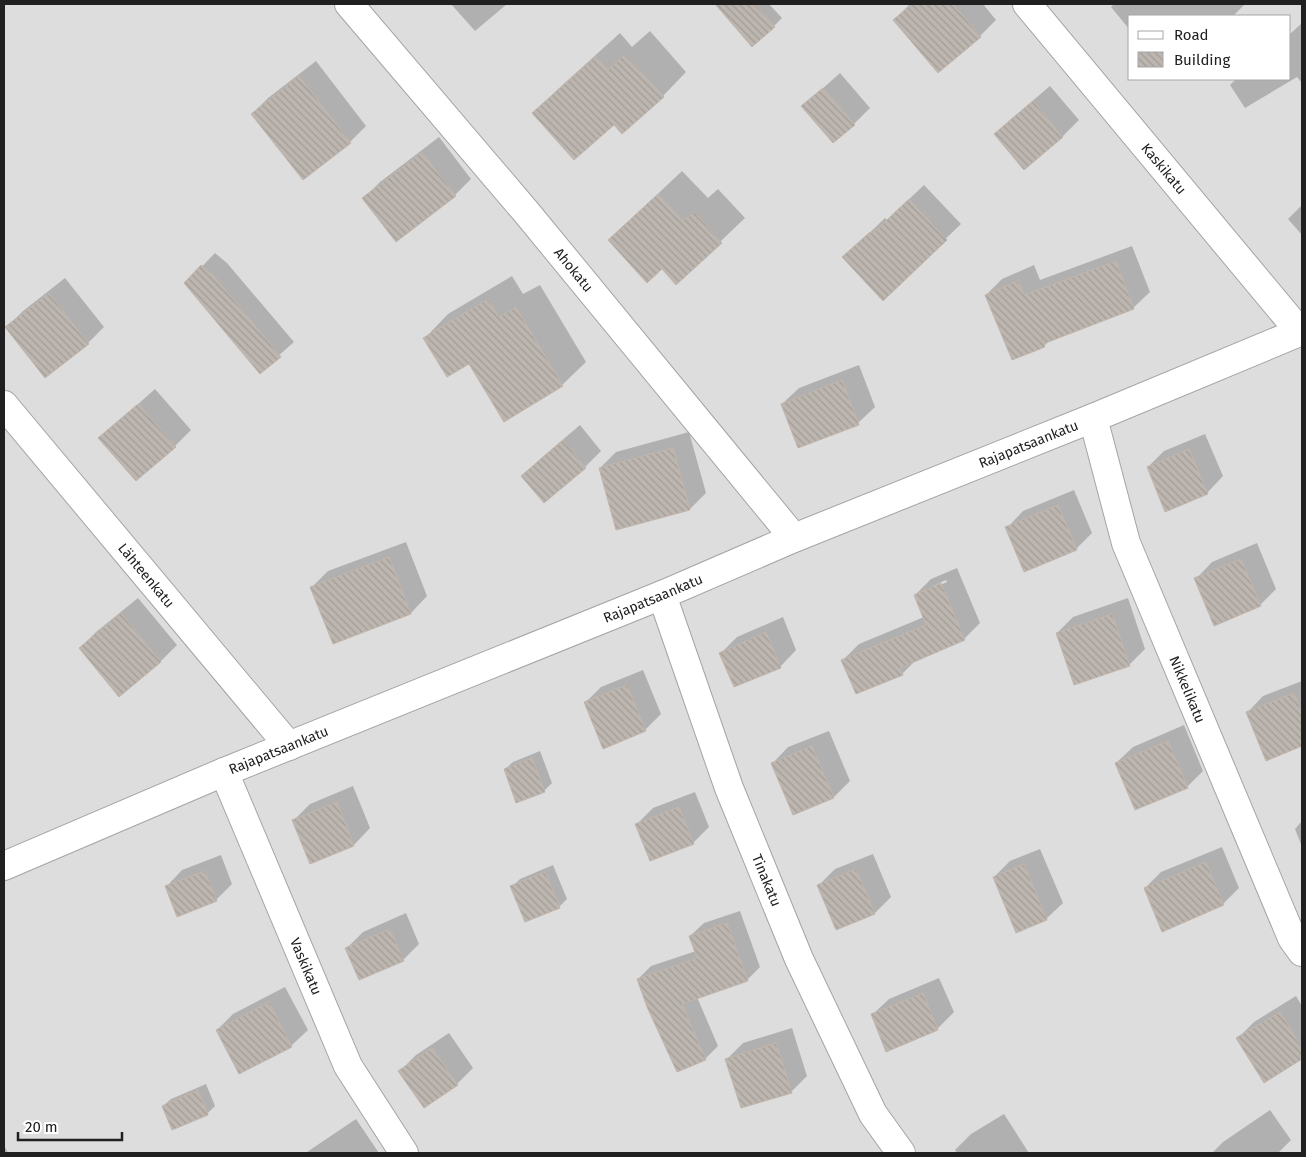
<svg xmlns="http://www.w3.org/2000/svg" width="1306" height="1157" viewBox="0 0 1306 1157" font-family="'Fira Sans',sans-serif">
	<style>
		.residential { fill: #dedddd; fill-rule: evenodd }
		.shadow { fill: #0003; fill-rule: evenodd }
		.building { fill: url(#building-back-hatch); stroke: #c1b5ab }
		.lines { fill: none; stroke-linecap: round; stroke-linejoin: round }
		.street-casing { stroke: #a4a4a4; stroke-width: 30 }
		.street { stroke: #fff; stroke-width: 28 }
		.labels { text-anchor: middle; stroke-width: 4; stroke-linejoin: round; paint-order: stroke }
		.street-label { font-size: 14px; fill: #202020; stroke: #fff }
	</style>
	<defs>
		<pattern id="building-back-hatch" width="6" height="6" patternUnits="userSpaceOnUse" patternTransform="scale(1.25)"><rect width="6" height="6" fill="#bdb6b0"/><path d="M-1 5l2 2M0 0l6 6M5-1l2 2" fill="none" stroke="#a29c97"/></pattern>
	</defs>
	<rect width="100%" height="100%" fill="#f0ede8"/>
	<path class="residential" d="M4,4H1302V1153H4ZM1130,16H1290V79H1130Z"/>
	<path class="shadow" d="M451,4H507L475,31Z
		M735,4H769L782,18L774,26L725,13Z
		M910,4H983L996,20L980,36L894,20Z
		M1114,4H1245L1233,16H1130V30L1111,7Z
		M1302,23V83L1297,77L1245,108L1230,85L1236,79H1290V34Z
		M650,31L686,72L663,96L534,113L558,89L620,33L632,47Z
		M316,61L366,126L350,142L252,114L268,98Z
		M840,73L870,108L854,124L803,106Z
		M1050,86L1079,120L1063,136L1025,168L996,134L1012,118Z
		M439,137L471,179L455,195L364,198L380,182Z
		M682,171L708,198L718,189L745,218L677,283L662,267L609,240Z
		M924,185L961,224L883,299L859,243L885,218L887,220Z
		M1302,205V235L1288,219Z
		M1132,246L1150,292L1133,308L1050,340L1044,346L986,295L1002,279L1034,265L1040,280Z
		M215,253L227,263L294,342L260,372L186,283Z
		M512,276L523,294L540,285L586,362L562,385L470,362L425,338L448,314Z
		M65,278L104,327L88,343L7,327L23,311Z
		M859,365L875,407L858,423L798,446L782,404L799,388Z
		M155,389L191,430L175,446L100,438Z
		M580,425L601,451L585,467L545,501L523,476L539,460Z
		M689,432L706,493L690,509L600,468L616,452Z
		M1205,434L1223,476L1207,493L1148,467L1164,451Z
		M1074,490L1092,533L1076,549L1007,528L1023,511Z
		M406,542L427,596L411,613L333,642L312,587L328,571Z
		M1257,543L1276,589L1260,605L1196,579L1212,562Z
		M957,568L980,623L964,639L916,660L902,674L843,660L859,644L924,617L915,595L931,579ZM946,580L947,582L933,588V586Z
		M138,598L177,645L161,661L80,648L96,632Z
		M1128,598L1145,649L1129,665L1057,633L1073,617Z
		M783,617L796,650L780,667L721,653L737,637Z
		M643,670L661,714L645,730L585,703L601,687Z
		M1302,681V744L1267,759L1247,713L1263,696Z
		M1184,725L1203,771L1187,787L1116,763L1133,747Z
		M829,731L850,781L834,797L772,764L788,747Z
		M540,751L552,783L544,791L505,769L513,762Z
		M353,786L370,828L354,845L311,862L294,820L310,804Z
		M695,792L709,827L693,843L637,824L653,808Z
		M1302,821V847L1295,829Z
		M1222,847L1239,888L1223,904L1145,888L1161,872Z
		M1040,849L1063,903L1046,919L994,877L1010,861Z
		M873,854L891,897L875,913L837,929L819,885L835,869Z
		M221,855L232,884L216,900L166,887L182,870Z
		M553,865L567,899L559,907L512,887L520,879Z
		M740,911L760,967L747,980L697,997L718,1046L705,1059L638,979L651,966L696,951L690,936L704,923Z
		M406,913L419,944L403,960L347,948L363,932Z
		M939,978L954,1012L937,1029L887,1050L872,1015L889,999Z
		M285,987L308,1030L291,1046L239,1073L217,1030L233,1014Z
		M1296,996L1302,1006V1057L1264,1081L1238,1038L1254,1022Z
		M792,1028L807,1076L791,1092L727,1059L743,1043Z
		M449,1033L473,1068L457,1084L400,1071L416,1055Z
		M206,1084L215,1106L207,1114L163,1106L171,1099Z
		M1270,1110L1291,1140L1278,1153H1212L1223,1142Z
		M1004,1114L1029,1153H957L955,1150L971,1134Z
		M356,1119L379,1153H306L307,1152Z
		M4,1145L8,1153H4Z"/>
	<path class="building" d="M715,4H755L775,27L752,47Z
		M912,4H953L981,37L938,73L893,20Z
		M625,54L664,97L622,134L614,125L574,160L532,113L596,56L608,70Z
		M299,76L351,143L303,180L251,114Z
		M823,88L855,125L833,143L801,106Z
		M1033,101L1063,137L1024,170L994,134Z
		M422,152L456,196L396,242L362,198Z
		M658,194L683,221L694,212L722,243L676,285L662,269L647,283L608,240Z
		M909,199L947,240L883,301L842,257L870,232L872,234Z
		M1116,261L1134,309L1043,344L1045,347L1012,360L985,295L1018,281L1024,295Z
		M201,265L214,276L281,357L260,374L184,283Z
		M49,293L89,344L45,378L5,327Z
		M488,299L499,317L516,307L563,386L504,422L469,364L447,377L423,338Z
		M842,380L859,425L798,448L781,404Z
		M138,404L176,447L136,481L98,438Z
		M563,440L586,468L544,503L521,476Z
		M673,448L690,510L616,530L599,468Z
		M1189,449L1208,494L1165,512L1147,467Z
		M1058,505L1077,550L1024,572L1005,527Z
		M389,557L411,614L333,644L310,587Z
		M1241,559L1261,606L1214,626L1194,578Z
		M941,583L965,640L900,668L903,675L856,694L841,660L926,625L914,595Z
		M121,613L161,662L119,697L79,648Z
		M1112,614L1130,666L1074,685L1056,633Z
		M766,632L781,668L734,687L719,653Z
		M627,685L646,731L603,749L584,702Z
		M1294,693L1302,712V746L1266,761L1246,712Z
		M1168,741L1188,788L1135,810L1115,763Z
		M812,746L834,798L793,815L771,763Z
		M532,758L545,792L516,803L504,769Z
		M337,802L354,846L310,864L292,820Z
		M679,807L694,844L650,861L635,824Z
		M1206,862L1224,905L1162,932L1144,888Z
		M1024,864L1047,920L1016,933L993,877Z
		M856,869L875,914L836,930L817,885Z
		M205,871L217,901L177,917L165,886Z
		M545,872L560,908L525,922L510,886Z
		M727,923L748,981L682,1004L706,1060L677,1072L647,1007L637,979L697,958L689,936Z
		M390,929L404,961L359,980L345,948Z
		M923,993L938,1030L886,1052L871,1014Z
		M269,1002L292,1047L239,1074L216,1030Z
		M1280,1012L1302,1048V1059L1264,1083L1236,1038Z
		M776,1043L792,1093L741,1108L725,1059Z
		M432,1048L458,1085L424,1108L398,1071Z
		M198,1090L208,1115L172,1130L162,1106Z"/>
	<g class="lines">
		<g class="street-casing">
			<g id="street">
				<path id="s1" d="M349,4L527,213L794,538"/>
				<path id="s2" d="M1027,4L1300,332"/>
				<path id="s3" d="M4,405L289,746"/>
				<path id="s4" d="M1093,418L1126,543L1292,938L1302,952"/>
				<path id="s5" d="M662,595L729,788L799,959L873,1114L901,1153"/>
				<path id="s6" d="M224,772L348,1066L404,1153"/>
				<path id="s7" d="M4,866L224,772L662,595L794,538L1093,418L1302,331"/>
			</g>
		</g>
		<use href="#street" class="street"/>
	</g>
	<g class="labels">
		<g class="street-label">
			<text dy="5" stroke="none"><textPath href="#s2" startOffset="214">Kaskikatu</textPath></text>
			<text dy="5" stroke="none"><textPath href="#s1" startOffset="348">Ahokatu</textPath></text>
			<text dy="5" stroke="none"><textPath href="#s7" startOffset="1108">Rajapatsaankatu</textPath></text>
			<text dy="5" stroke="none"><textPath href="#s3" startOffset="222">Lähteenkatu</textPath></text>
			<text dy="5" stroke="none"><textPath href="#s7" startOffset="702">Rajapatsaankatu</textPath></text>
			<text dy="5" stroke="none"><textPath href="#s4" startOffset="288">Nikkelikatu</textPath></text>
			<text dy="5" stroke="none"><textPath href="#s7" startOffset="298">Rajapatsaankatu</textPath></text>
			<text dy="5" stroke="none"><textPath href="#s5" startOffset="304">Tinakatu</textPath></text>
			<text dy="5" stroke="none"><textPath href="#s6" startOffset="211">Vaskikatu</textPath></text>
		</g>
	</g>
	<rect width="1306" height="1157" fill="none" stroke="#202020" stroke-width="10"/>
	<rect x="1128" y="15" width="162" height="65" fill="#ffffff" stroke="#a6a6a6"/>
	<rect x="1138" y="31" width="25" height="8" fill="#ffffff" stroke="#a6a6a6"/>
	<text x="1174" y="40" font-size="15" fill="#202020">Road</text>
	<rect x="1138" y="52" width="25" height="15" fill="url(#building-back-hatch)" stroke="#a6a6a6"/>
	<text x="1174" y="65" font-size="15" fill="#202020">Building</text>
	<path d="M18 1132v8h104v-8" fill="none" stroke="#202020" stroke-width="2.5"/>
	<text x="25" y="1132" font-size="15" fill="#202020" stroke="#ffffff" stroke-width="4" paint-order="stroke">20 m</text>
</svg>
